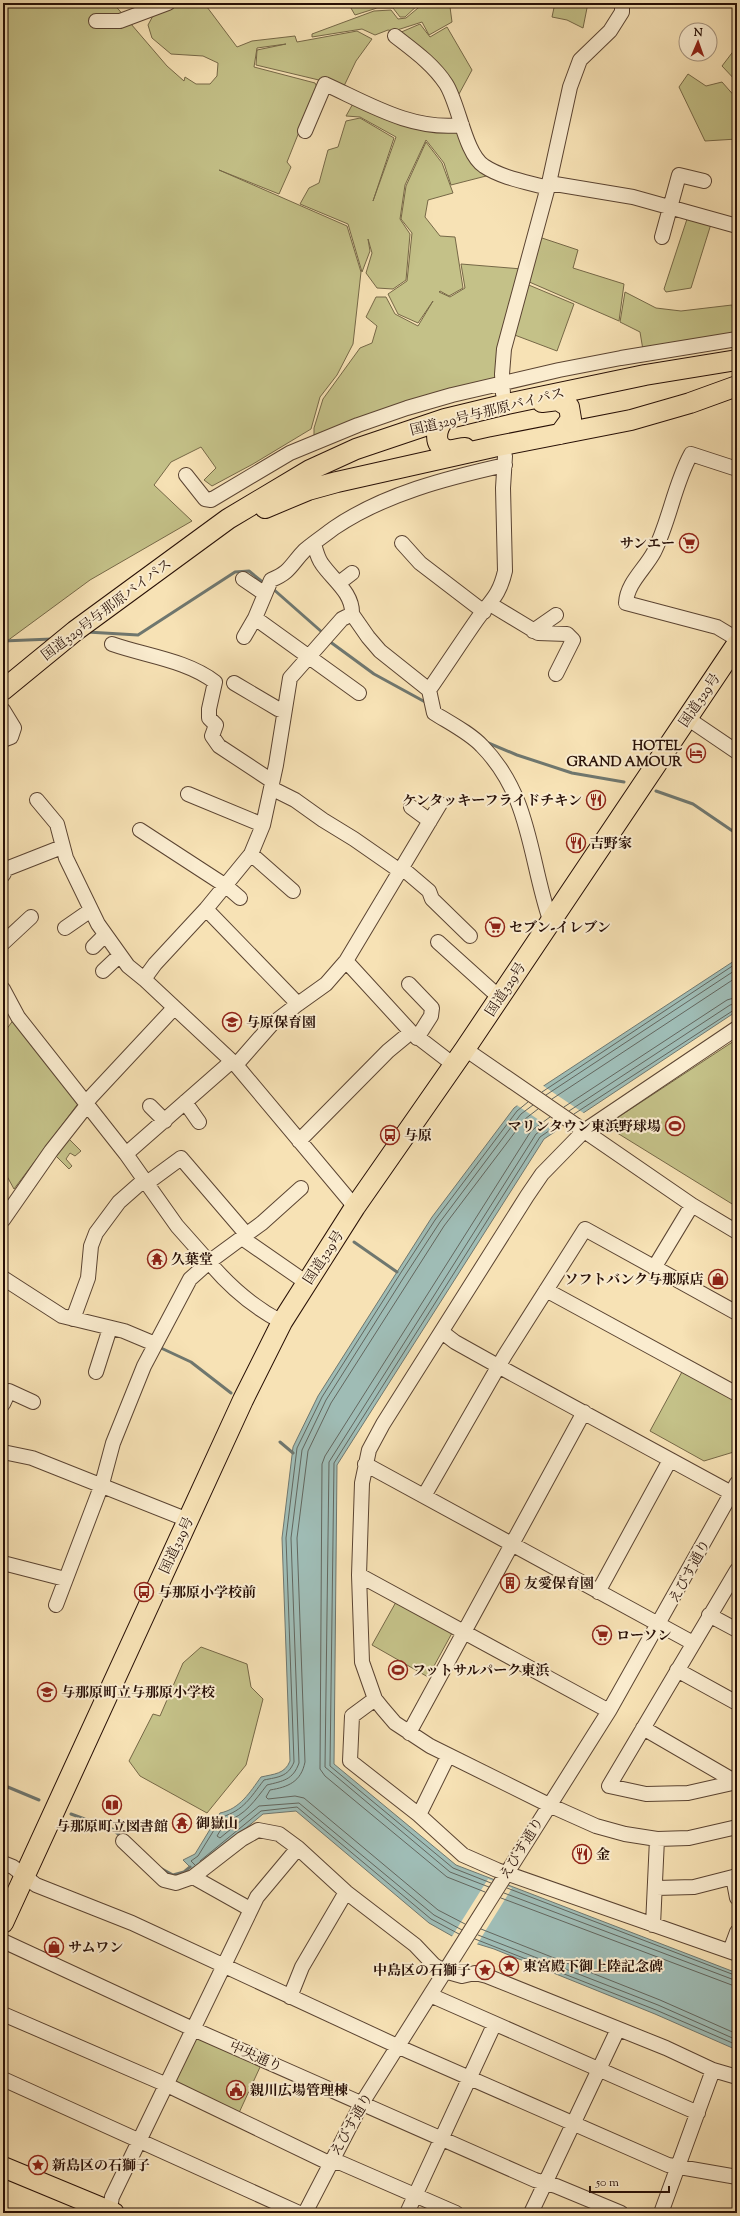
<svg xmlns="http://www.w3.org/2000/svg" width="740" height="2216" viewBox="0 0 740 2216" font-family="'Sorts Mill Goudy','Noto Serif JP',serif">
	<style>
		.green { fill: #c4c188; stroke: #766847 }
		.water { fill: #9fbcb5; stroke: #6f776f }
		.pier { fill: #f7e2b5 }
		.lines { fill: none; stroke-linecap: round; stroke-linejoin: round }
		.shore { stroke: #63665e; stroke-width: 1 }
		.stream { stroke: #6f776f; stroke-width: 3 }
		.minor-casing { stroke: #5b4432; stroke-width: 16 }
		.highway-casing { stroke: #270f06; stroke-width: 22 }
		.minor { stroke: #faeccf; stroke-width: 14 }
		.highway { stroke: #f7e2b5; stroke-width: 20 }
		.labels { text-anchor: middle; stroke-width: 4; stroke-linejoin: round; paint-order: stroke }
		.street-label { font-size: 14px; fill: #270f06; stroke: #faeccf }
		.poi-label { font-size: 14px; font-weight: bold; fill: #270f06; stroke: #faeccf; text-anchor: start }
	</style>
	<rect width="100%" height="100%" fill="#f7e2b5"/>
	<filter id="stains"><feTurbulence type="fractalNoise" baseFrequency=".005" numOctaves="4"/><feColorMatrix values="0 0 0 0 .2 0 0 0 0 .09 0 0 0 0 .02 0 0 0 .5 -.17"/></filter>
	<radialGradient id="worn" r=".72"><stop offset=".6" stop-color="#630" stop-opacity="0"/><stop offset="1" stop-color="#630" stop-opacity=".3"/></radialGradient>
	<path class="green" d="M3,3H113L167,66L184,81L185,77L196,84H210L217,76L218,63L203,56L171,54L152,38L148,25L155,12L173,3H204L237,47L252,41L295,36L297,42L357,31L372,39L356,61L344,86L256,65L257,50L286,44L257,48L254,67L315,83L317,87L287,162L291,167L279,194L219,170L347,226L361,272L353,344L337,375L320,397L311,429L253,464L212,486L204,480L216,468L201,447L171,462L154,485L192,521L90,580L3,644Z
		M348,3H420L405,17H400L393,8H377L355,15Z
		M424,3H447L450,7L452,22L429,35L422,22L394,31L388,30L375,35L362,29L312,37V34L374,11L391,10L398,19L406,18Z
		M555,3H588L583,28L567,20L552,17Z
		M420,24L430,37L447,27L472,70L459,94L431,62L399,33Z
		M735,49L737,50V82L722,66Z
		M688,74L706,86L722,82L737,99V139L705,141L679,87Z
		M355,100L457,128L490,175L451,185L444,163L426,140L405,185L400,219L410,234L406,280L393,289L377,288L366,273L372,253L368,239L370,251L362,272L348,224L300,204L309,188L319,183L328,150L338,147L346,121L360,118L394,138L373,201L396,137L360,117L346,116Z
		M426,142L442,163L453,193L428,200L425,217L440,236L455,237L463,288L449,296L440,291L439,292L450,297L465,288L461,264L522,269L496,381L391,407L314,435V428L323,399L360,348L372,343L377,326L366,317L376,297H386L395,314L418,326L433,301L418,323L398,314L388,294L407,281L412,233L401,219L406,186Z
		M688,216L711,224L691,288L666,292L664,289Z
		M539,237L578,250L573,268L624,284L619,321L527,281Z
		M524,283L574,304L557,351L512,334Z
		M625,292L656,308L681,311L732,305L736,334L643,350L640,332L620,322Z
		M14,1019L80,1101L14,1189L3,1169V1027L6,1030Z
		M737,1039V1207L614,1131L611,1122Z
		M69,1139L81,1151L75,1156L70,1153L66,1159L72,1166L69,1169L55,1155Z
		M683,1370L737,1399V1451L704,1461L650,1431Z
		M396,1602L452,1633L428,1677L372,1645Z
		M201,1647L247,1664L251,1687L263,1699L246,1765L207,1813L140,1776L129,1761L153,1714L160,1716L183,1663Z
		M195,2036L261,2065L238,2115L178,2086L174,2080Z"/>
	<path class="water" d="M737,959V1011L544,1139L337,1465L334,1764L456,1865L737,1973V2050L655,2014L494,1949L452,1936L429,1923L296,1811L263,1814L194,1871L183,1860L195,1854L220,1813C240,1809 250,1792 261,1777C274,1774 285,1774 290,1761L282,1538L293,1447L318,1396L432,1217L514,1108L545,1085Z"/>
	<path class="pier" d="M542,1085L585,1114L557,1132L515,1104Z
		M488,1879L512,1888L476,1946L451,1938Z"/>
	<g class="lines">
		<path class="shore" d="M542,1092L737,963
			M546,1095L737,969
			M552,1099L737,977
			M564,1107L727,1000L737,997
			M569,1111L730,1005L737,1003
			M574,1114L737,1008
			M200,1861L261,1811L297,1807L431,1919L459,1934
			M195,1865L191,1861L198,1856L222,1817C244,1810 250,1798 264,1780C278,1777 288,1777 294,1762L286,1538L297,1448L322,1397L400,1274L435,1220L517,1111L528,1102
			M491,1883L453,1868L330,1766L334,1463L540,1137L559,1124
			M489,1887L450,1872L325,1767L329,1462L536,1134L555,1121
			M507,1888L737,1976
			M485,1892L447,1877L325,1776L320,1769L322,1464L325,1456L531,1131L550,1117
			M504,1893L737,1981
			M501,1898L737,1987
			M465,1924L438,1910L304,1798L295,1796L268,1799L266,1797L270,1790C288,1787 301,1782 305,1762L297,1538L308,1451L331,1403L444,1226L525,1119L538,1109
			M481,1929L660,2000L737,2034
			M462,1930L434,1915L299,1803L259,1806L220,1838L217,1836L226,1821C245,1816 255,1800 267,1785C283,1781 293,1780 299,1763L291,1538L302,1450L326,1400L404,1277L440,1222L521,1114L533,1105
			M478,1935L658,2005L737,2040
			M475,1939L656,2010L737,2045"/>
		<path class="stream" d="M272,588L323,633
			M87,632L138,635L235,572L249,571L265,584
			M3,641L52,639
			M329,641L374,674L427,703
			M486,742L517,755L572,773L624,782
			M656,791L693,804L737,834
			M354,1242L397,1272
			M161,1348L191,1362L231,1393
			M280,1442L293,1453
			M3,1785L39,1800
			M71,1814L112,1829L122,1837
			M162,1869L173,1875L184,1872L190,1867"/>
		<g class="minor-casing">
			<path id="minor" d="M96,21H120L168,3
				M395,36C413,50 433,64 446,84C459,104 465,154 484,166C502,178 527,182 548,188
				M305,131L325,84C369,104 412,131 462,125
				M549,183L633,197L737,226
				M662,237L679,175L704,181
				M503,394L502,374L504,349L549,183L570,87L580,60L610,31L622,12V3
				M737,469L691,454C674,485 670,520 654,552C645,569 627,583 626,603L717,627L737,639
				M186,475L205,499L211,500L290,453L358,425L407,408L452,395L559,370L621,358L737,339
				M402,543L420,563L484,612
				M314,544C316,551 318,559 322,564C333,580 353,593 352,614
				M243,579L265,594
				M339,583L352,573
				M490,604L538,633L567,634L573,640L556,674
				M255,618L359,693
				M533,631L556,615
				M244,637L255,618L271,580C291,572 291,564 305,550C313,543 325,535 334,528C384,494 447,478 505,465
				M112,644C146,656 186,660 215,682L209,709V718L216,725L212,736L219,746L272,781
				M234,683L278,709L284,711
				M429,690C445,667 460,644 476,621C490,601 499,597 505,571L503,488L505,456
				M3,710L14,728L11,737L3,740
				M687,718L737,752
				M271,788L295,800L323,820L354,839L400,871
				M188,794L263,825
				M37,800L57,824L66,858L98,924L128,966L144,979
				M411,807L430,821
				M140,830L226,886L240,898
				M251,854L293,891
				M402,868L429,891L432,899L470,936
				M3,875L6,869L62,847
				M206,909L298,1004L326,984L346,961L440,804
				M65,928L91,910
				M438,942L499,997
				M3,943L31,917
				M93,947L105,935
				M346,961L411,1032L454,1065
				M103,971L120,955
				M409,984L432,1008L431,1016L417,1038
				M3,989L18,1017L126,1154L177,1226L209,1262L190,1279L144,1366L113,1443L102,1484L56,1605
				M737,1028L584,1131L542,1174L527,1196L383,1424L369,1450L362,1483L359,1575L362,1662L375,1699L383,1709L395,1723L430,1746L549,1805L596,1826L625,1834L657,1839L689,1838L737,1827
				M465,1049L692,1205L737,1232
				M236,1065L272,1024L298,1004
				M185,1102L199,1122
				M150,1106L165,1121
				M299,1141L388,1051L411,1032
				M126,1154L232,1061
				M147,1183L181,1158L247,1235
				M355,1207L236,1065L144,979L155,964L206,909L251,854L263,825L276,765L290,678L342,619L352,614L368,637L380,651L429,690L434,713C450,723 470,733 482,746C531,796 529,858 550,920
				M3,1220L51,1151L84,1109L90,1098L174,1008
				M242,1238L307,1283
				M654,1268L692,1205
				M3,1278L62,1316L124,1331L155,1344
				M546,1290L737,1394
				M73,1319L88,1278L91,1246L96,1233L119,1202L144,1180
				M282,1322C255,1308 229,1286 209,1262L262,1223L301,1188
				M442,1332L455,1342L498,1366L737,1496
				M96,1372L110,1328
				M3,1404L9,1391L33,1402
				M3,1452L32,1458L188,1520
				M365,1464L693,1643
				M424,1496L505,1355L585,1229L737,1313
				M3,1563L65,1579
				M737,1570L609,1786L646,1794L688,1793L737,1782
				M359,1575L609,1711
				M598,1592L670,1460
				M709,1615L737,1630
				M677,1670L737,1703
				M375,1699L352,1716L350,1761L419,1815L463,1855L497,1870L737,1954
				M643,1728L736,1782
				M409,1733L584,1412
				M419,1815L448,1756
				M123,1841L164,1880L176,1883L193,1877L242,1839L258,1830L279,1834L298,1848L346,1892L415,1945L434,1965L444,1971L462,1976L475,1973L487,1976L666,2048L713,2070L737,2077
				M3,1863L13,1867L36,1885L132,1923L408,2051L668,2165L737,2177
				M193,1877L250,1909
				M733,1877L737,1898
				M656,1888L694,1887L737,1876
				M653,1925L657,1839
				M3,1941L193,2029L535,2180L556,2186L621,2213
				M730,1951L737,1932
				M430,1995L698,2113
				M290,1997L302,1967L346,1892
				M3,2014L167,2085L329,2163H341L456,2213
				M3,2079L299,2213
				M109,2213L112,2197L257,1897L298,1848
				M305,2213L362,2103L609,1711L737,1483
				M407,2213L494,2025
				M531,2213L618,2029
				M661,2213L713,2070"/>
		</g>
		<g class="highway-casing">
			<path id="highway" d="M542,402L558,400L569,407L571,419L560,434
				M445,419C436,427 432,447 448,450C453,451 460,448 465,448
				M265,508L308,490L337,482L493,447L631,420L690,403L737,386
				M3,690L75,631L228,519L310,470L356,449L445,419L507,404L645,375L737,360
				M3,1923L243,1400L282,1322L355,1207L465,1049L737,644
				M3,2167L114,2213"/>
		</g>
		<use href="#minor" class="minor"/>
		<use href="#highway" class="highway"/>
	</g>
	<defs>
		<g id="supermarket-ring" transform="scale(1)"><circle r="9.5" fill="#faeccf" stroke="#8f2418" stroke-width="1.5"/><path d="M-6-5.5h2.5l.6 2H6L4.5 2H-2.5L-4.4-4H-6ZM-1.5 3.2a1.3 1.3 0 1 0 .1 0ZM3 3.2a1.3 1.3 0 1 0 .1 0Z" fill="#8f2418"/></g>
		<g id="hotel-ring" transform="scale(1)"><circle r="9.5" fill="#faeccf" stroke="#8f2418" stroke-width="1.5"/><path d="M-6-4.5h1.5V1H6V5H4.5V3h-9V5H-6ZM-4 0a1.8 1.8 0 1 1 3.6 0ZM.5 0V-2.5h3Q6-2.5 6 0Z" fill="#8f2418"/></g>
		<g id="restaurant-ring" transform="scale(1)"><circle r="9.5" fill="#faeccf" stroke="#8f2418" stroke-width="1.5"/><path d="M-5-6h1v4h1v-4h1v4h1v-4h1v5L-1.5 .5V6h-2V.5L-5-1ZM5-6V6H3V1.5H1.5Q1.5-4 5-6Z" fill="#8f2418"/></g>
		<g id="school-ring" transform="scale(1)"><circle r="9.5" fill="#faeccf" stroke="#8f2418" stroke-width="1.5"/><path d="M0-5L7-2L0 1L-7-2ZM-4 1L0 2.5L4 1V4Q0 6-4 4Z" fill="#8f2418"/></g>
		<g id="stadium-ring" transform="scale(1)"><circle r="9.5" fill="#faeccf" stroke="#8f2418" stroke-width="1.5"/><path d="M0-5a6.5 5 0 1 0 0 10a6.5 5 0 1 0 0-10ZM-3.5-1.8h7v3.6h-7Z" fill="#8f2418"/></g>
		<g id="bus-ring" transform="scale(1)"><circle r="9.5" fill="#faeccf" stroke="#8f2418" stroke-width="1.5"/><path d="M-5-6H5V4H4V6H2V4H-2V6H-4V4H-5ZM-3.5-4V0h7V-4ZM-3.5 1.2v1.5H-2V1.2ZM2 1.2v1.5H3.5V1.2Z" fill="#8f2418"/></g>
		<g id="temple-ring" transform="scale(1)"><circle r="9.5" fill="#faeccf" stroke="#8f2418" stroke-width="1.5"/><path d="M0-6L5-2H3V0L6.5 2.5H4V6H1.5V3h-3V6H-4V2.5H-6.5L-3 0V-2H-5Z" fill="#8f2418"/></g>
		<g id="shop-ring" transform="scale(1)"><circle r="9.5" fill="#faeccf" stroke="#8f2418" stroke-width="1.5"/><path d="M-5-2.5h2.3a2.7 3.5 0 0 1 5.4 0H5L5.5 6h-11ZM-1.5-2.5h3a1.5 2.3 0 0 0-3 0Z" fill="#8f2418"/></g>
		<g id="building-ring" transform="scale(1)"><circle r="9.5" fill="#faeccf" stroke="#8f2418" stroke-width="1.5"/><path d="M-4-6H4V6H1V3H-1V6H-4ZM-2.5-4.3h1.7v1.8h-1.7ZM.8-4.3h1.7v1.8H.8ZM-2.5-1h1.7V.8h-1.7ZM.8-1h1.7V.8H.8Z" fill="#8f2418"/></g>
		<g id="library-ring" transform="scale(1)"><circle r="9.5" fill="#faeccf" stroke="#8f2418" stroke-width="1.5"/><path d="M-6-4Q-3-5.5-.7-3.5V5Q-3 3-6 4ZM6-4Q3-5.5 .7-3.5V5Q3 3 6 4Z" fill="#8f2418"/></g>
		<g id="sight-ring" transform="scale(1)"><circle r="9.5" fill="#faeccf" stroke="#8f2418" stroke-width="1.5"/><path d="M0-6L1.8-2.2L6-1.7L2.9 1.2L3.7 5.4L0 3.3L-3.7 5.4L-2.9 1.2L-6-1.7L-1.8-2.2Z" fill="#8f2418"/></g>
		<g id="civic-ring" transform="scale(1)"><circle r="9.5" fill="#faeccf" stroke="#8f2418" stroke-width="1.5"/><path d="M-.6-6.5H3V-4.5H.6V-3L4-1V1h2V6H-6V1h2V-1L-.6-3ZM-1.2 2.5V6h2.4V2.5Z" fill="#8f2418"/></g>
	</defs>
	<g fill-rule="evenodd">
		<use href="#supermarket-ring" x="689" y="543"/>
		<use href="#hotel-ring" x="696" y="753"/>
		<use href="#restaurant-ring" x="596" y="800"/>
		<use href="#restaurant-ring" x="576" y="843"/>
		<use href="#supermarket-ring" x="495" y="927"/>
		<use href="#school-ring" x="232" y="1022"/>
		<use href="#stadium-ring" x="675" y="1126"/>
		<use href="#bus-ring" x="390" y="1135"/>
		<use href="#temple-ring" x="157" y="1259"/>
		<use href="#shop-ring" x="718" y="1279"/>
		<use href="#building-ring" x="510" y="1583"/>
		<use href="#bus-ring" x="144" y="1592"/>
		<use href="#supermarket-ring" x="602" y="1635"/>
		<use href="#stadium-ring" x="398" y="1670"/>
		<use href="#school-ring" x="47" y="1692"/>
		<use href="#library-ring" x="112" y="1805"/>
		<use href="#temple-ring" x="182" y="1823"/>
		<use href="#restaurant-ring" x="582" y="1854"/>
		<use href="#shop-ring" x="54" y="1947"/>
		<use href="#sight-ring" x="509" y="1966"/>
		<use href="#sight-ring" x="485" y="1970"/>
		<use href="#civic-ring" x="236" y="2090"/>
		<use href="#sight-ring" x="38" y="2165"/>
	</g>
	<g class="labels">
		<g class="street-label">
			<text transform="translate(487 411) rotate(-14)" y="5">国道329号与那原バイパス</text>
			<text transform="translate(106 609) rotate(-37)" y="5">国道329号与那原バイパス</text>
			<text transform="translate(699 700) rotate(-56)" y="5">国道329号</text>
			<text transform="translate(505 989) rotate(-57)" y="5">国道329号</text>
			<text transform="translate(323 1257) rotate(-57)" y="5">国道329号</text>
			<text transform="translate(176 1545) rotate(-65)" y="5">国道329号</text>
			<text transform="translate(689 1571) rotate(-61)" y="5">えびす通り</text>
			<text transform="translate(521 1848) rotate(-58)" y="5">えびす通り</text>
			<text transform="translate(256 2056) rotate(24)" y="5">中央通り</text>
			<text transform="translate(351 2124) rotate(-60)" y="5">えびす通り</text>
		</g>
		<g class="poi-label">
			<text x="675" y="548" text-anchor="end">サンエー</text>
			<text x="682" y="750" text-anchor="end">HOTEL<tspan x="682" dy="16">GRAND AMOUR</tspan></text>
			<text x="582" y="805" text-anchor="end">ケンタッキーフライドチキン</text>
			<text x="590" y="848">吉野家</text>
			<text x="509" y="932">セブン-イレブン</text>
			<text x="246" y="1027">与原保育園</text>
			<text x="661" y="1131" text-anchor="end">マリンタウン東浜野球場</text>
			<text x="404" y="1140">与原</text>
			<text x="171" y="1264">久葉堂</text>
			<text x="704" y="1284" text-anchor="end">ソフトバンク与那原店</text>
			<text x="524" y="1588">友愛保育園</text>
			<text x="158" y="1597">与那原小学校前</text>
			<text x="616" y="1640">ローソン</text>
			<text x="412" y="1675">フットサルパーク東浜</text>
			<text x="61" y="1697">与那原町立与那原小学校</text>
			<text x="196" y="1828">御嶽山</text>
			<text x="112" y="1831" text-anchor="middle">与那原町立図書館</text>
			<text x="596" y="1859">金</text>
			<text x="68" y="1952">サムワン</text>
			<text x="523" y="1971">東宮殿下御上陸記念碑</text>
			<text x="471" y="1975" text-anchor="end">中島区の石獅子</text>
			<text x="250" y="2095">親川広場管理棟</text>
			<text x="52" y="2170">新島区の石獅子</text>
		</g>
	</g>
	<rect width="740" height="2216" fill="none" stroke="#f7e2b5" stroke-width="16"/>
	<rect x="4" y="4" width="732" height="2208" fill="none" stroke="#270f06" stroke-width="2"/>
	<rect x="8" y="8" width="724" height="2200" fill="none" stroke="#270f06"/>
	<g transform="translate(698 42) rotate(2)"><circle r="19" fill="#faeccf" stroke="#a6947f"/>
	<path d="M0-3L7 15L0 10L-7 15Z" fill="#8f2418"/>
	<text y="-6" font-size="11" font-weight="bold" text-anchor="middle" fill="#270f06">N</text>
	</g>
	<path d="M590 2186v6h79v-6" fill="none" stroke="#270f06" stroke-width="2"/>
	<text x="596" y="2186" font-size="12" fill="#270f06" stroke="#faeccf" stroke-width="3" paint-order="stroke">50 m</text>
	<rect width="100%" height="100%" filter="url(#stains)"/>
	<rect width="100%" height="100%" fill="url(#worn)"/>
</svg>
